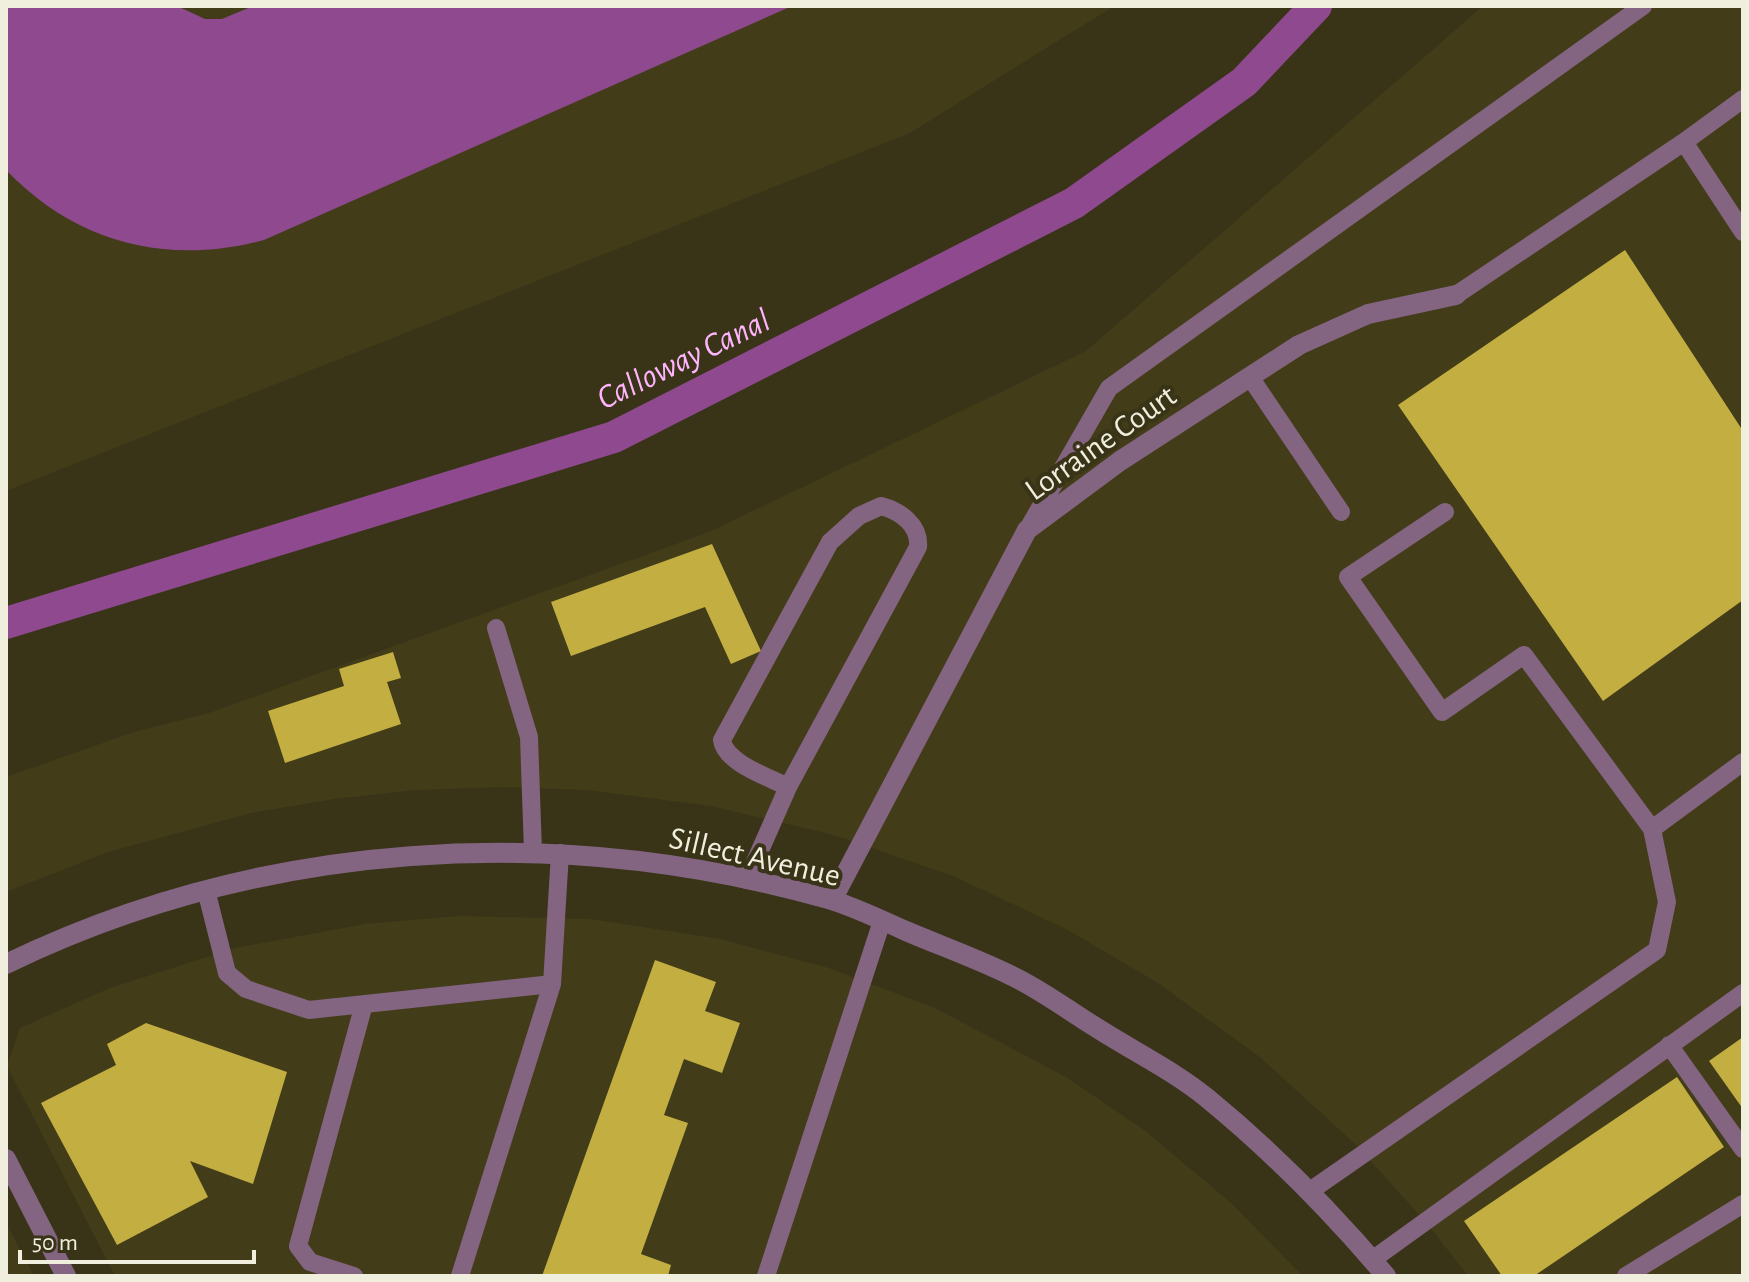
<svg xmlns="http://www.w3.org/2000/svg" width="1749" height="1282" viewBox="0 0 1749 1282" font-family="'Alegreya Sans',sans-serif">
	<style>
		.built { fill: #433c19 }
		.water { fill: #8f4a8f }
		.lines { fill: none; stroke-linecap: round; stroke-linejoin: round }
		.canal { stroke: #8f4a8f; stroke-width: 32 }
		.building { fill: #c2ae41 }
		.lane { stroke: #836582; stroke-width: 18 }
		.street { stroke: #836582; stroke-width: 20 }
		.labels { text-anchor: middle; stroke-width: 8; stroke-linejoin: round; paint-order: stroke }
		.street-label { font-size: 32px; fill: #f0eedd; stroke: #393418 }
		.water-label { font-size: 34px; font-style: italic; fill: #ffb4fd; stroke: #393418 }
	</style>
	<rect width="100%" height="100%" fill="#393418"/>
	<path class="built" d="M6,6H1114L910,133L6,491Z
		M1483,6H1743V1276H1468L1425,1221L1354,1143L1261,1058L1158,983L1068,930L953,876L834,835L711,806L586,790L501,787L417,790L334,799L251,813L108,852L6,892V777L134,732L209,713L709,532L1086,351Z
		M459,916L590,919L720,939L829,968L935,1008L1066,1077L1144,1130L1230,1202L1303,1276H115L7,1066L20,1028L110,988L235,948L365,924Z
		M6,1223L34,1276H6Z"/>
	<path class="water" d="M6,6H177L205,19H222L253,6H792L264,240C167,266 76,243 6,170Z"/>
	<g class="lines">
		<path class="canal" d="M6,623L614,437L1074,203L1244,82L1316,6"/>
	</g>
	<path class="building" d="M1625,250L1743,431V600L1603,701L1398,405Z
		M712,544L761,651L731,664L705,607L571,656L551,602Z
		M393,652L401,678L387,682L401,724L285,763L268,711L344,686L339,669Z
		M655,960L716,982L705,1011L740,1023L722,1073L684,1059L664,1115L688,1123L641,1254L671,1265L668,1276H542Z
		M146,1023L287,1072L253,1184L190,1161L208,1197L117,1245L41,1103L116,1065L107,1044Z
		M1743,1037V1109L1709,1061Z
		M1677,1077L1724,1147L1534,1276H1502L1464,1221Z"/>
	<g class="lines">
		<path class="lane" d="M1684,142L1743,99
			M1456,295L1684,142L1743,232
			M1250,377L1341,512
			M1445,512L1348,577L1442,712L1524,655L1652,829
			M1029,527L1109,388L1643,6
			M496,628L529,737L533,852
			M747,880L788,787L918,547C920,525 900,511 881,506L859,516L830,542L722,740C725,763 769,777 788,787
			M206,890L227,973L246,989L309,1010L552,984L560,853
			M1669,1045L1743,1149
			M1310,1191L1657,950L1667,902L1652,829L1743,762
			M1372,1260L1743,993
			M354,1276L310,1262L298,1246L364,1004
			M460,1276L552,984
			M766,1276L882,921
			M1626,1276L1743,1204"/>
		<path class="street" d="M832,900L1027,530L1120,461L1299,345L1368,314L1456,295
			M6,964C262,840 555,822 828,899C855,907 881,920 906,931C941,946 978,959 1012,976C1042,990 1069,1011 1097,1028C1133,1051 1174,1071 1207,1098C1273,1152 1331,1211 1386,1276
			M6,1159L66,1276"/>
	</g>
	<g class="labels">
		<g class="street-label">
			<text transform="translate(1100 442) rotate(-35)" y="11">Lorraine Court</text>
			<text transform="translate(755 856) rotate(13)" y="11">Sillect Avenue</text>
		</g>
		<g class="water-label">
			<text transform="translate(683 358) rotate(-26)" y="12">Calloway Canal</text>
		</g>
	</g>
	<rect width="1749" height="1282" fill="none" stroke="#f0eedd" stroke-width="16"/>
	<path d="M20 1250v12h234v-12" fill="none" stroke="#f0eedd" stroke-width="4"/>
	<text x="32" y="1250" font-size="24" fill="#f0eedd" stroke="#393418" stroke-width="6" paint-order="stroke">50 m</text>
</svg>
